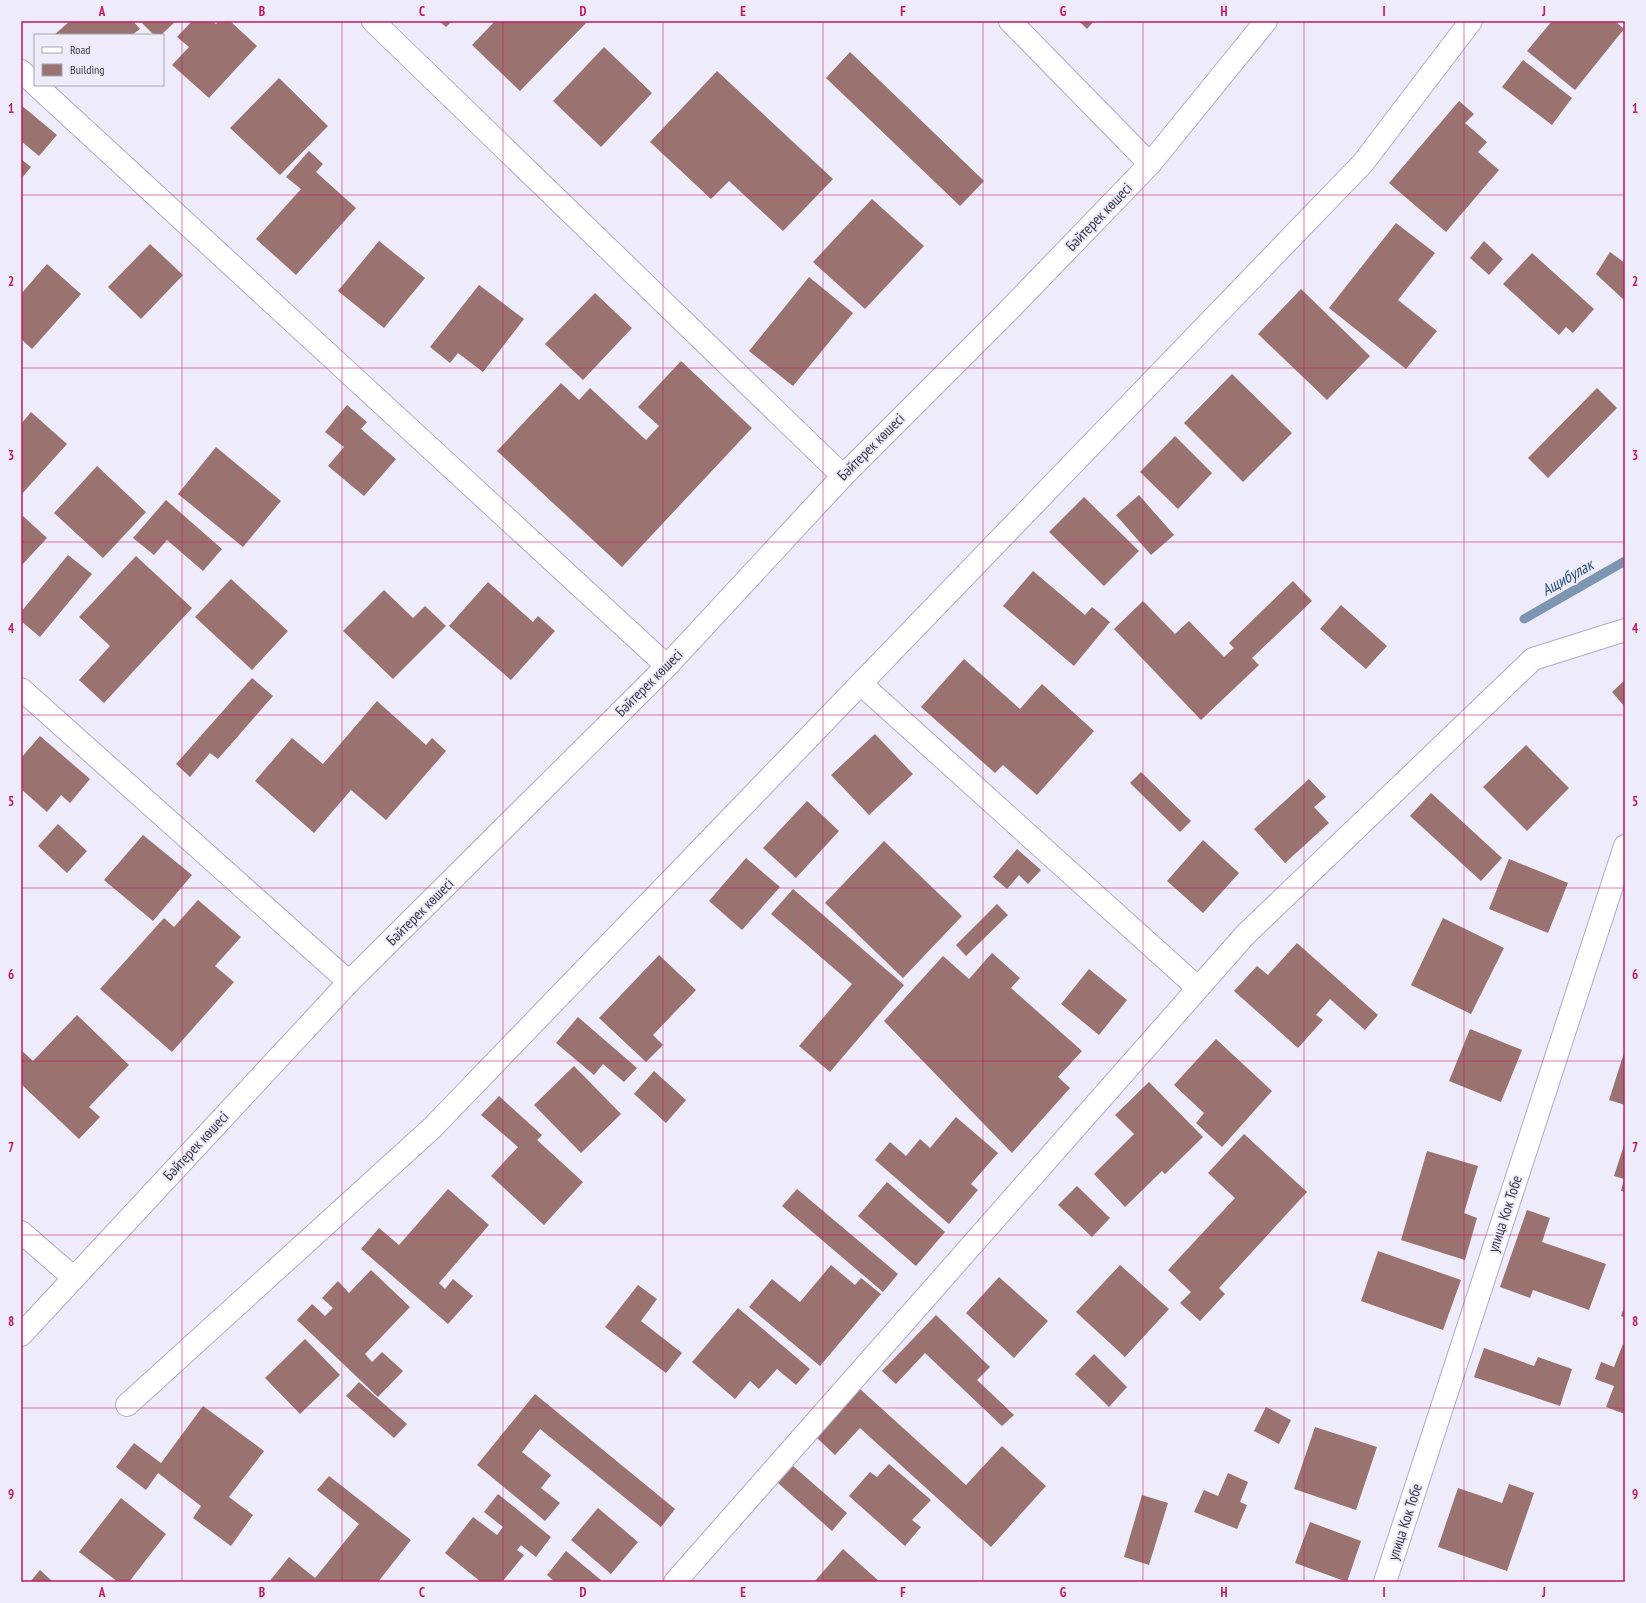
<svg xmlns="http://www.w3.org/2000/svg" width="1646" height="1603" viewBox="0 0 1646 1603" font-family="'PT Sans Narrow',sans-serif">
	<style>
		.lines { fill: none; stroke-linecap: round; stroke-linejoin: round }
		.stream { stroke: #7c96b2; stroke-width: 9 }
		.building { fill: #9a726f }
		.street-casing { stroke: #afaacd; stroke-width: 24 }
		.secondary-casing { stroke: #afaacd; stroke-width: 24 }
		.street { stroke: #fff; stroke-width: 22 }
		.secondary { stroke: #fff; stroke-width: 22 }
		.grid { fill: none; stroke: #c2185b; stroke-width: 1; stroke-opacity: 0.55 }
		.labels { text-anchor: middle; stroke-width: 4; stroke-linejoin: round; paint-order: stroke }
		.street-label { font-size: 15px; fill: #3a3846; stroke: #eeecfb }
		.water-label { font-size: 16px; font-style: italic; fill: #274e76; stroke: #eeecfb }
		.neatline { fill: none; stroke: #c2185b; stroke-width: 1.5 }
		.grid-label { font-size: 13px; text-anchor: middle; font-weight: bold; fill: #c2185b }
	</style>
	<rect width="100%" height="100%" fill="#eeecfb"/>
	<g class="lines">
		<path class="stream" d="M1524,619L1625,561"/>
	</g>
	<path class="building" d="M70,21H133L140,29L132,35H54Z
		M142,21H176L161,35H154L141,22Z
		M192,21H212L216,24L219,21H230L257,46L209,98L172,65L189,47L177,37Z
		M439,21H452L446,27Z
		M495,21H586L587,22L520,91L472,45Z
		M1079,21H1094L1087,29Z
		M1552,21H1615L1624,29L1575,90L1527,51Z
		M604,47L652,93L601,147L553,101Z
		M850,52L984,181L960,206L826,78Z
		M1523,60L1572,98L1552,125L1502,87Z
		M717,71L833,179L783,231L729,181L711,199L650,142Z
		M279,78L328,126L280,175L230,128Z
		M1459,101L1474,114L1465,123L1487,142L1478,152L1499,170L1446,232L1389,183Z
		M21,105L57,135L39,156L21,141Z
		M309,151L323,164L316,172L356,208L296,275L256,239L301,189L286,177Z
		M21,159L31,167L21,179Z
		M872,199L924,246L865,309L813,262Z
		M1396,223L1435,253L1398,300L1437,331L1406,369L1329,308Z
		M379,241L425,278L384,328L338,291Z
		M1484,241L1503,259L1489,275L1470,258Z
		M150,244L183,275L141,319L108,287Z
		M1610,252L1625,263V301L1596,274Z
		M1532,253L1594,309L1573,333L1566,327L1559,335L1503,284Z
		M47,264L81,294L32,349L21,339V294Z
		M809,277L853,313L793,386L749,351Z
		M479,285L524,319L483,372L458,353L450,363L430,347Z
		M1301,289L1370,356L1327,400L1258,334Z
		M595,293L632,328L583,380L545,344Z
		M681,361L752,428L622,567L497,451L561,383L579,400L590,388L646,440L659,426L638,407Z
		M1232,374L1292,433L1243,482L1184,423Z
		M1597,388L1617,408L1548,478L1528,458Z
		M347,405L367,422L361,429L396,459L364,496L328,466L344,447L325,432Z
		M31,412L67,444L21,495V424Z
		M1175,436L1212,473L1178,509L1140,472Z
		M216,447L281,501L243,547L178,494Z
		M97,466L146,512L103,558L54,513Z
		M1139,495L1174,535L1151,555L1116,515Z
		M1084,497L1139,551L1104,586L1049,532Z
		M166,500L222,549L203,571L167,540L154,555L133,538Z
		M23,516L47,538L21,566V518Z
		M68,555L92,574L40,637L21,621V612Z
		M136,556L192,608L104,703L79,680L110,646L79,617Z
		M1033,571L1085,615L1092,607L1110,622L1074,666L1003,606Z
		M231,579L288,631L252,670L195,617Z
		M1293,581L1312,601L1252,658L1259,665L1201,720L1114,629L1143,601L1175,634L1189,621L1224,657L1234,648L1229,643Z
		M488,582L533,622L538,616L555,631L511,680L449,626Z
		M384,590L413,618L425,606L446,626L393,679L343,631Z
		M1341,605L1387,646L1366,669L1320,629Z
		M964,659L1020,709L1042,684L1094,731L1037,795L1003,765L995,773L921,707Z
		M252,678L273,696L218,759L210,753L190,777L176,764Z
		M1625,680V707L1612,692Z
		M377,701L426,745L432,738L446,751L386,820L351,790L314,833L255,781L292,738L323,764Z
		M875,734L913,774L869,815L831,775Z
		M40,736L90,779L70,803L61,795L47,812L21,789V758Z
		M1526,745L1569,788L1527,831L1483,787Z
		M1141,772L1191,821L1180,832L1130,783Z
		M1309,779L1326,797L1314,807L1329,823L1285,863L1254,829Z
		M1431,793L1502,858L1481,881L1410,816Z
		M807,801L839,831L796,878L763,848Z
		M58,824L87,851L67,873L38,846Z
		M143,835L192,875L153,921L104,880Z
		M1203,840L1239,873L1203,913L1167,881Z
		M884,841L962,916L903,978L825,903Z
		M1017,849L1041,870L1028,884L1019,875L1007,889L993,877Z
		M746,858L780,887L742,930L709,901Z
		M1509,859L1568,883L1548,933L1489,909Z
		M793,889L904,985L830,1072L799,1046L852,984L771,914Z
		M198,900L241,937L215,966L234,982L172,1052L100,989L164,918L174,927Z
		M997,904L1008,915L966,956L956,945Z
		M1443,918L1504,948L1471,1014L1411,985Z
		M1297,943L1378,1015L1365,1030L1330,999L1316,1015L1323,1020L1298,1048L1234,991L1257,966L1268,975Z
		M992,953L1020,978L1011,988L1082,1051L1058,1077L1070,1088L1012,1153L884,1021L943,956L969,979Z
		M659,955L696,990L653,1035L663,1045L646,1062L599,1018Z
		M1089,969L1127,1000L1099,1035L1061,1004Z
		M77,1015L129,1065L89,1107L100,1117L79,1139L21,1084V1050L33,1061Z
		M578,1017L637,1068L624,1082L603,1064L594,1075L556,1043Z
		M1470,1029L1522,1050L1501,1102L1449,1081Z
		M1216,1039L1272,1091L1222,1147L1196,1123L1204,1113L1174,1085Z
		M1625,1050V1105L1609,1100Z
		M574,1066L621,1114L581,1153L534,1105Z
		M654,1071L686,1100L666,1123L634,1094Z
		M1149,1082L1203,1137L1165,1174L1162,1171L1125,1207L1094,1174L1134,1134L1115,1115Z
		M499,1096L542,1135L537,1140L583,1182L544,1225L491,1176L518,1147L481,1115Z
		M956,1117L998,1153L971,1184L978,1190L949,1224L875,1160L890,1142L906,1156L920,1139L930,1148Z
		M1244,1134L1307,1192L1219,1288L1225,1294L1200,1321L1180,1303L1191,1292L1168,1270L1235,1198L1208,1173Z
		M1625,1142V1192L1621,1191L1624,1179L1614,1176Z
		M1427,1151L1478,1166L1464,1213L1477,1218L1465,1260L1401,1240Z
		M887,1182L945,1232L916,1266L858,1216Z
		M1077,1186L1110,1218L1092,1237L1058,1205Z
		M448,1189L489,1225L439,1283L445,1289L453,1279L473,1296L448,1324L361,1249L379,1228L399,1245Z
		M797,1189L898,1274L883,1292L782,1206Z
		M1527,1210L1550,1218L1542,1242L1606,1264L1589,1310L1533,1290L1530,1298L1500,1287Z
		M1378,1251L1461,1280L1443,1330L1361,1301Z
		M831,1265L855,1285L861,1278L881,1294L820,1366L749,1307L772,1279L800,1302Z
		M1120,1265L1169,1309L1125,1357L1076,1312Z
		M371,1270L410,1307L365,1354L372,1362L382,1352L403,1371L378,1397L297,1320L312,1304L325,1316L333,1308L322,1298L338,1281L349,1293Z
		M999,1277L1048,1321L1014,1358L966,1313Z
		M638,1285L657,1299L641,1321L682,1353L666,1373L605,1327Z
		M1625,1304V1318L1621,1316Z
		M738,1308L810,1369L796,1385L777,1369L759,1389L750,1381L735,1399L692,1362Z
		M936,1315L990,1367L977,1380L1014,1415L1002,1426L925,1353L896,1384L882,1371Z
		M305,1339L340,1375L300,1414L265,1378Z
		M1623,1344L1625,1345V1414L1606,1407L1614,1386L1595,1379L1601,1362L1614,1367Z
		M1484,1348L1534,1366L1538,1357L1572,1369L1560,1406L1474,1377Z
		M1094,1354L1127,1387L1109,1407L1075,1374Z
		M359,1382L407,1424L394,1438L346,1396Z
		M860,1389L966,1485L1002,1446L1046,1486L991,1547L860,1428L835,1455L816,1437Z
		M535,1394L675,1509L661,1527L540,1429L522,1452L551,1475L541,1488L560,1503L545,1521L477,1465Z
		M203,1406L264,1451L229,1497L253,1515L231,1546L193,1518L201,1506L158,1473L146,1490L116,1467L134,1443L161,1463Z
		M1266,1407L1291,1420L1279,1444L1254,1431Z
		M1315,1427L1377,1447L1356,1510L1294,1489Z
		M889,1464L931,1500L912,1520L921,1527L905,1546L849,1496L870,1472L877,1477Z
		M793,1466L847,1513L832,1531L778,1483Z
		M1228,1473L1248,1482L1240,1502L1247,1505L1237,1529L1194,1512L1204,1490L1218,1496Z
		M329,1476L411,1540L378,1582H269L289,1557L315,1578L359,1524L317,1490Z
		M1509,1484L1534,1493L1507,1571L1438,1547L1458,1488L1502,1503Z
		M498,1494L551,1537L536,1557L521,1545L517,1550L524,1555L502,1582H481L445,1553L473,1517L497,1535L503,1527L484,1512Z
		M1142,1495L1168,1503L1149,1565L1124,1557Z
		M121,1498L166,1534L129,1582H118L79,1552Z
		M598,1508L638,1542L611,1574L571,1540Z
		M1310,1522L1361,1541L1347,1582L1295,1563Z
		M843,1549L880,1582H814Z
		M566,1551L601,1580L600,1582H555L547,1575Z
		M40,1570L53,1582H30Z"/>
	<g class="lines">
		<g class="street-casing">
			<path id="street" d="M373,21L843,476
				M1010,21L1150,164
				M21,71L35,84
				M36,85L667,666
				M861,684L1198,988
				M21,689L349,982
				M21,1232L74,1278
				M127,1405L432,1128L1363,163L1471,21
				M675,1582L1245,935L1533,659L1625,630
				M1385,1582L1625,846"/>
		</g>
		<g class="secondary-casing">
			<path id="secondary" d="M21,1335L349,982L667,666L843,476L1008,311L1150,164L1266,21"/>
		</g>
		<use href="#street" class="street"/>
		<use href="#secondary" class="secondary"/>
	</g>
	<path class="grid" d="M182,21V1582M342,21V1582M503,21V1582M663,21V1582M823,21V1582M983,21V1582M1143,21V1582M1304,21V1582M1464,21V1582M21,195H1625M21,368H1625M21,542H1625M21,715H1625M21,888H1625M21,1061H1625M21,1235H1625M21,1408H1625"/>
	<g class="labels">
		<g class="street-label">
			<text transform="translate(1099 217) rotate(-46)" y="5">Бәйтерек көшесі</text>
			<text transform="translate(871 447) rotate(-45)" y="5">Бәйтерек көшесі</text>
			<text transform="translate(649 683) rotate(-45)" y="5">Бәйтерек көшесі</text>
			<text transform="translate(420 912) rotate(-45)" y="5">Бәйтерек көшесі</text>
			<text transform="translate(196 1146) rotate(-47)" y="5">Бәйтерек көшесі</text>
			<text transform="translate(1505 1214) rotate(-72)" y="5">улица Кок Тобе</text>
			<text transform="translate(1405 1522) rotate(-72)" y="5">улица Кок Тобе</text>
		</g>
		<g class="water-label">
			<text transform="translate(1567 577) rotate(-30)" y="6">Ащибулак</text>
		</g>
	</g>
	<rect width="1646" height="1603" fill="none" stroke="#eeecfb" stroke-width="44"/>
	<rect x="34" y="34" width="130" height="52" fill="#eeecfb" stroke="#a6a4b3"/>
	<rect x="42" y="47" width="20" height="6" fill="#ffffff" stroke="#a6a4b3"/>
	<text x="70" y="54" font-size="12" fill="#3a3846">Road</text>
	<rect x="42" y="64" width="20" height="12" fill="#9a726f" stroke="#a6a4b3"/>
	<text x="70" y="74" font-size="12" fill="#3a3846">Building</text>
	<rect x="22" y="22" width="1602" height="1559" class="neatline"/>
	<g class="grid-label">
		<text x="102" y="16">A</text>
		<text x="262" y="16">B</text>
		<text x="422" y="16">C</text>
		<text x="583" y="16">D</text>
		<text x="743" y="16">E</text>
		<text x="903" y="16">F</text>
		<text x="1063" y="16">G</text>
		<text x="1224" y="16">H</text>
		<text x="1384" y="16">I</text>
		<text x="1544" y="16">J</text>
		<text x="11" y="113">1</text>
		<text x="1635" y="113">1</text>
		<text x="11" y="286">2</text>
		<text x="1635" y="286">2</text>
		<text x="11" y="460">3</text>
		<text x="1635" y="460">3</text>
		<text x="11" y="633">4</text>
		<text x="1635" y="633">4</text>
		<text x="11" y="806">5</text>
		<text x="1635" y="806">5</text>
		<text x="11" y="979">6</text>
		<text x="1635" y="979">6</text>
		<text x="11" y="1152">7</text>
		<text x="1635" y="1152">7</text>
		<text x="11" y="1326">8</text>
		<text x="1635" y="1326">8</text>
		<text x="11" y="1499">9</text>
		<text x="1635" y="1499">9</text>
		<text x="102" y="1597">A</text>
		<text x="262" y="1597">B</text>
		<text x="422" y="1597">C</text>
		<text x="583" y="1597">D</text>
		<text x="743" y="1597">E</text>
		<text x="903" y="1597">F</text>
		<text x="1063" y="1597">G</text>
		<text x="1224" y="1597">H</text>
		<text x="1384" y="1597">I</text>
		<text x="1544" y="1597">J</text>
	</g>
</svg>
